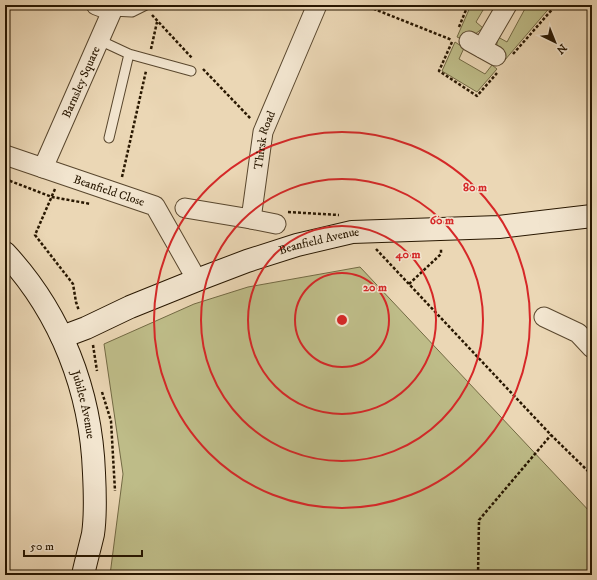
<svg xmlns="http://www.w3.org/2000/svg" width="597" height="580" viewBox="0 0 597 580" font-family="'IM FELL DW Pica',serif">
	<style>
		.green { fill: #bebc88; stroke: #736a44 }
		.lines { fill: none; stroke-linecap: round; stroke-linejoin: round }
		.lane-casing { stroke: #59472e; stroke-width: 11 }
		.street-casing { stroke: #59472e; stroke-width: 21 }
		.secondary-casing { stroke: #281701; stroke-width: 24 }
		.path { stroke: #281701; stroke-width: 2.5; stroke-dasharray: 3 2; stroke-linecap: butt }
		.lane { stroke: #f2e5cf; stroke-width: 9 }
		.street { stroke: #f2e5cf; stroke-width: 19 }
		.secondary { stroke: #f2e5cf; stroke-width: 22 }
		.ring { fill: none; stroke: #d62828; stroke-width: 2 }
		.labels { text-anchor: middle; stroke-width: 3; stroke-linejoin: round; paint-order: stroke }
		.street-label { font-size: 12px; fill: #281701; stroke: #f2e5cf }
		.centre { fill: #d62828; stroke: #f2e5cf; stroke-width: 2 }
		.ring-label { font-size: 12px; text-anchor: middle; font-weight: bold; fill: #d62828; stroke: #f2e5cf; stroke-width: 3; stroke-linejoin: round; paint-order: stroke }
	</style>
	<rect width="100%" height="100%" fill="#ebd7b5"/>
	<filter id="stains"><feTurbulence type="fractalNoise" baseFrequency=".005" numOctaves="4"/><feColorMatrix values="0 0 0 0 .2 0 0 0 0 .09 0 0 0 0 .02 0 0 0 .5 -.17"/></filter>
	<radialGradient id="worn" r=".72"><stop offset=".6" stop-color="#630" stop-opacity="0"/><stop offset="1" stop-color="#630" stop-opacity=".3"/></radialGradient>
	<path class="green" d="M471,5H486L476,22L483,28L466,41L457,37Z
		M527,5H552L504,61L496,49L498,37L507,42Z
		M455,42L464,48L459,59L485,74L492,65L497,69L477,92L442,71Z
		M360,267L592,514V575H110L123,474L104,344L194,304L248,287Z"/>
	<g class="lines">
		<g class="lane-casing">
			<path id="lane" d="M112,11L132,12L146,5
				M99,40L129,54L191,71
				M109,138L129,54"/>
		</g>
		<g class="street-casing">
			<g id="street">
				<path d="M469,41L496,56"/>
				<path d="M482,48L507,5"/>
				<path id="s1" d="M5,155L155,206L197,280"/>
				<path id="s2" d="M43,168L112,11L96,5"/>
				<path id="s3" d="M185,208L251,219L263,132L317,5"/>
				<path d="M251,219L276,224"/>
				<path d="M544,317L578,333L592,348"/>
			</g>
		</g>
		<g class="secondary-casing">
			<g id="secondary">
				<path id="s4" d="M5,253C61,313 91,391 94,473C95,493 96,514 93,534C90,547 86,561 83,575"/>
				<path id="s5" d="M62,337L86,328L130,307L197,280L247,261L297,245L352,232L499,227L592,216"/>
			</g>
		</g>
		<path class="path" d="M364,5L452,40
			M152,15L192,58
			M459,27L468,5
			M452,42L439,71L477,96L497,73
			M151,49L157,22
			M513,54L556,5
			M203,69L251,119
			M122,177L146,71
			M5,179L52,197L91,204
			M55,189L35,235L73,284L76,302L79,311
			M288,212L339,215
			M376,249L551,435L592,475
			M409,284L441,254V248
			M93,345L97,371
			M102,392L111,421L115,491
			M478,575L479,520L551,435"/>
		<use href="#lane" class="lane"/>
		<use href="#street" class="street"/>
		<use href="#secondary" class="secondary"/>
	</g>
	<g class="ring">
		<circle cx="342" cy="320" r="47"/>
		<circle cx="342" cy="320" r="94"/>
		<circle cx="342" cy="320" r="141"/>
		<circle cx="342" cy="320" r="188"/>
	</g>
	<g class="labels">
		<g class="street-label">
			<text dy="4" stroke="none"><textPath href="#s2" startOffset="94">Barnsley Square</textPath></text>
			<text dy="4" stroke="none"><textPath href="#s3" startOffset="147">Thirsk Road</textPath></text>
			<text dy="4" stroke="none"><textPath href="#s1" startOffset="110">Beanfield Close</textPath></text>
			<text dy="4" stroke="none"><textPath href="#s5" startOffset="275">Beanfield Avenue</textPath></text>
			<text dy="4" stroke="none"><textPath href="#s4" startOffset="173">Jubilee Avenue</textPath></text>
		</g>
	</g>
	<circle cx="342" cy="320" r="6" class="centre"/>
	<g class="ring-label">
		<text x="475" y="191">80 m</text>
		<text x="442" y="224">60 m</text>
		<text x="408" y="258">40 m</text>
		<text x="375" y="291">20 m</text>
	</g>
	<rect width="597" height="580" fill="none" stroke="#ebd7b5" stroke-width="20"/>
	<rect x="6" y="6" width="585" height="568" fill="none" stroke="#281701" stroke-width="2"/>
	<rect x="10" y="10" width="577" height="560" fill="none" stroke="#281701"/>
	<g transform="translate(555 42) rotate(137)" stroke="#f2e5cf" stroke-width="3" paint-order="stroke">
	<path d="M0-3L7 15L0 10L-7 15Z" fill="#281701"/>
	<text y="-6" font-size="11" font-weight="bold" text-anchor="middle" fill="#281701">N</text>
	</g>
	<path d="M24 550v6h118v-6" fill="none" stroke="#281701" stroke-width="2"/>
	<text x="30" y="550" font-size="12" fill="#281701" stroke="#f2e5cf" stroke-width="3" paint-order="stroke">50 m</text>
	<rect width="100%" height="100%" filter="url(#stains)"/>
	<rect width="100%" height="100%" fill="url(#worn)"/>
</svg>
